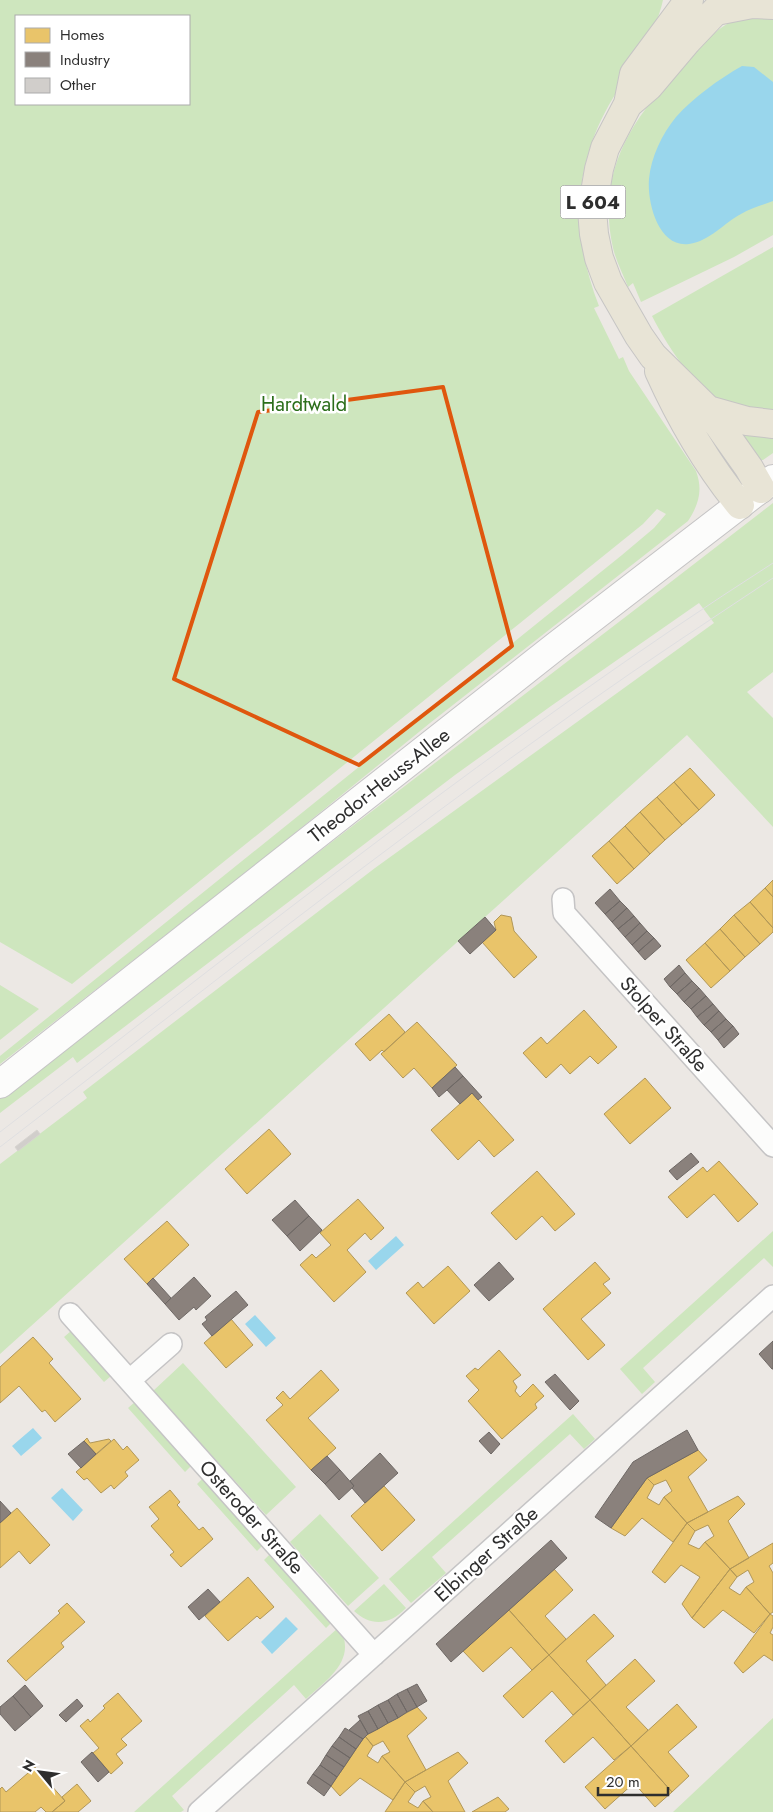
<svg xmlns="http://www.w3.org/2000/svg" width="773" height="1812" viewBox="0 0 773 1812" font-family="Jost,sans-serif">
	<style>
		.green { fill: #cee6be; fill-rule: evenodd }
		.water { fill: #99d6ec }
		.homes { fill: #e9c46a; stroke: #b19758 }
		.industry { fill: #8a817c; stroke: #6e6865 }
		.building { fill: #d1cecb; stroke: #d7d4d0 }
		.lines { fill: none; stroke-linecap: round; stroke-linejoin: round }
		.street-casing { stroke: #c5c4c5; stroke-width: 24 }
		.secondary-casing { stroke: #c5c4c5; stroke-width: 30 }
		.primary-casing { stroke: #c6c5c4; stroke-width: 30 }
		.street { stroke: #fcfcfb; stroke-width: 21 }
		.secondary { stroke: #fcfcfb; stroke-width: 28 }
		.primary { stroke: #e8e4d6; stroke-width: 28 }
		.tram { stroke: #dfdfe1; stroke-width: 1 }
		.marked { fill: none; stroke: #df570e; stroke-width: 4; stroke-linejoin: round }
		.labels { text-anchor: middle; stroke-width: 5; stroke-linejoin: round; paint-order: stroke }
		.shield { fill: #fff; stroke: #6d6d6d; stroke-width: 1 }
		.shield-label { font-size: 19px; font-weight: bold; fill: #2e2e2e }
		.park-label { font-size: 20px; fill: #2c6e1b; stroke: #fff }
		.street-label { font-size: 20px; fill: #2e2e2e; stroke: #fff }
	</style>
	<rect width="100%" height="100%" fill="#ece8e4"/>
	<path class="green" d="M0,0H663C655,36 632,67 613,98C572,166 571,234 599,306L594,308L619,359L623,357L629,371L696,471C703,490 699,504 688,521L430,723L258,863L0,1064V1056L622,555L654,528L666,514L657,509L643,524L72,984L0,942ZM16,16H189V104H16Z
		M773,16V235L734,257L641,302L633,283L628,287C623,274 616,261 613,248C596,173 631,119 681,68C695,53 719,23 739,19C750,16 762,17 773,16Z
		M773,247V416C762,414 749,414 739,411C699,396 670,351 652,316Z
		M743,432L773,436V453L763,460H760L741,434Z
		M773,503V672L747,692L773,718V827L687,735L0,1354V1164L87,1098L83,1092L375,868L714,623L699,603L551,706L455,775L77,1063L73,1057L0,1113V1098C257,898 516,702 773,503Z
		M0,985L39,1009L0,1040Z
		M773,1231V1267L764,1258L643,1368L655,1382L642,1394L620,1369Z
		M71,1331L111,1376L104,1382L64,1337Z
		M183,1363L296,1487L266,1515L153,1391Z
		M135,1402L192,1465L185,1472L128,1408Z
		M573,1414L595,1439L584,1449L570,1434L432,1557L446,1573L411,1603L389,1579Z
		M203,1478L263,1545L257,1551L197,1484Z
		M320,1514L379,1578L348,1606L290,1542Z
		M271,1553L333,1621L326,1628L264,1560Z
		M384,1584L406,1608C390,1625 371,1627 354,1611Z
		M339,1627C358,1659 328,1679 306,1699L294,1685L172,1796L184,1810L181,1812H134Z
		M773,1718V1812H673Z"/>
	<path class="water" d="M742,66L754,67L773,82V201C763,205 751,208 741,214C724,223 710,241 689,244C658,248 647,202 649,179C651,157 662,134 676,117C694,97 719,79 742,66Z
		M396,1236L404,1245L376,1270L368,1261Z
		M255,1315L276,1338L266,1347L245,1324Z
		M33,1428L42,1438L21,1456L12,1446Z
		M62,1488L83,1510L73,1521L51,1498Z
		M286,1617L298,1629L272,1654L261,1642Z"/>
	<path class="homes" d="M690,768L715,795L699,810L674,782Z
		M674,782L699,810L682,825L657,797Z
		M657,797L682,825L665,840L640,812Z
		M640,812L665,840L650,854L625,826Z
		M625,826L650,854L634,869L609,841Z
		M609,841L634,869L617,884L592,856Z
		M773,880V897L765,888Z
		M765,888L773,897V928L750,902Z
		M750,902L773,928V932L760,944L734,915Z
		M501,915L511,917L514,931L537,957L514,978L482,942L496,930L494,922Z
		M734,915L760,944L745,957L720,929Z
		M720,929L745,957L730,971L705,943Z
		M705,943L730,971L711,988L686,960Z
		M584,1010L617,1047L598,1064L590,1056L570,1074L561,1064L546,1078L523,1053L541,1037L547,1044Z
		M389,1014L405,1032L384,1052L382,1050L370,1061L355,1044Z
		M417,1022L457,1065L432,1088L414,1068L403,1078L381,1054Z
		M645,1078L671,1108L630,1144L604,1114Z
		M472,1093L514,1140L494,1157L479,1140L458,1160L431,1130Z
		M269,1129L291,1154L247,1194L225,1169Z
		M719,1161L758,1204L738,1222L714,1194L687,1218L668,1197L703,1167L707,1172Z
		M537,1171L575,1214L555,1231L542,1216L516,1240L491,1213Z
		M358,1199L384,1228L371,1240L365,1233L347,1250L366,1272L334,1302L300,1265L312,1254L316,1258L331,1245L320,1233Z
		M167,1221L189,1245L147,1284L124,1259Z
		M595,1262L610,1279L603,1284L611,1293L581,1319L605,1345L588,1360L543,1309Z
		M448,1266L470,1291L434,1324L406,1293L418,1282L423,1288Z
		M231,1319L253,1345L226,1368L204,1343Z
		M33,1337L53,1359L49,1363L81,1399L55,1422L45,1410L42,1412L19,1386L0,1403V1367Z
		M499,1350L521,1375L513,1381L517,1387L515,1391L520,1397L533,1384L544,1396L535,1404L537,1408L502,1439L468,1401L479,1390L466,1376L475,1368L478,1370Z
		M321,1370L339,1390L308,1418L336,1448L311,1470L266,1420L283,1405L276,1398L283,1391L290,1399Z
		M87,1438L90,1443L109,1439L111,1441L96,1454L84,1441Z
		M114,1439L123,1450L127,1446L139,1460L125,1472L128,1476L114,1489L111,1485L101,1493L87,1478L84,1480L76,1472Z
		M698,1450L707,1460L688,1477L708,1512L687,1523L664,1497L672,1491L666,1480L654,1485L647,1478Z
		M647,1478L654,1485L647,1498L659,1505L664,1497L687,1523L673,1542L642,1518L625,1536L611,1528Z
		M384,1486L415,1520L382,1551L351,1516Z
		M170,1490L180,1502L177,1505L199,1530L203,1527L213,1539L181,1567L170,1555L174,1552L151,1526L159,1519L149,1507Z
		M738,1496L745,1504L728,1521L749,1558L730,1569L705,1542L714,1536L708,1525L695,1531L687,1523Z
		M17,1508L50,1545L30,1564L19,1551L0,1568V1523Z
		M687,1523L695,1531L688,1544L699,1549L705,1542L730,1569L692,1618L682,1604L700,1577L681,1565L665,1583L652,1572Z
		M773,1543V1563L769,1566L773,1573V1612L770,1614L746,1587L754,1582L748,1570L737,1577L730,1569Z
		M554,1569L573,1590L545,1616L566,1639L549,1655L509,1610Z
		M730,1569L737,1577L729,1588L740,1595L746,1587L770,1614L754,1633L723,1610L704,1628L692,1618Z
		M248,1577L274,1607L260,1619L257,1616L228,1641L205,1616Z
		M67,1603L85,1622L61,1643L64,1647L26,1681L7,1661L60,1613L58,1611Z
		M509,1610L549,1655L532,1670L511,1647L483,1672L463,1651Z
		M594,1614L614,1636L586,1661L606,1685L590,1700L549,1655Z
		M770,1614L773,1616V1627L770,1633L773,1635V1661L764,1655L743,1673L734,1663Z
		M549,1655L590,1700L573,1715L552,1691L523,1718L503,1696Z
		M635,1659L655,1681L626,1707L648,1730L631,1746L590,1700Z
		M118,1693L142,1721L121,1739L127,1745L116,1754L123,1763L111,1774L93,1753L99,1748L80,1726L88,1719L90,1722L105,1708L103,1706Z
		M590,1700L631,1746L614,1760L593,1737L564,1763L545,1741Z
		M677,1704L697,1727L668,1752L689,1776L672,1792L631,1746Z
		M417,1707L427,1718L407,1736L426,1770L405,1782L382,1756L390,1752L383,1741L373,1746L365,1736Z
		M365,1736L373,1746L367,1756L378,1763L382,1756L405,1782L393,1800L360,1778L340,1796L331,1786Z
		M631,1746L672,1792L655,1807L634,1783L605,1809L585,1787Z
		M458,1752L468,1763L448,1781L465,1812H433L423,1801L431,1797L425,1786L415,1792L405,1782Z
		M35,1767L65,1801L52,1812H46L41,1807L35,1812H0V1789L2,1787L6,1792Z
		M405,1782L415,1792L408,1802L418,1808L423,1801L433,1812H385Z
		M77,1784L91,1801L78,1812H52L65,1801L62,1797Z
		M498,1797L509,1809L505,1812H472Z"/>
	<path class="industry" d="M610,889L620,901L605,914L595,903Z
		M620,901L627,908L612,922L605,914Z
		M627,908L634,916L618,929L612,922Z
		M634,916L640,923L625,937L618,929Z
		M485,917L496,930L470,954L458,941Z
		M640,923L647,931L632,945L625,937Z
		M647,931L654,938L638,952L632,945Z
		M654,938L661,946L645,960L638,952Z
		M679,965L685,973L670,987L664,979Z
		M685,973L692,981L677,994L670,987Z
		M692,981L699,988L684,1002L677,994Z
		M699,988L706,996L691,1009L684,1002Z
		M706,996L713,1004L697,1017L691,1009Z
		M713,1004L719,1011L704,1025L697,1017Z
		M719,1011L726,1019L711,1032L704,1025Z
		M726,1019L733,1026L718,1040L711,1032Z
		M733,1026L739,1034L724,1048L718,1040Z
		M455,1067L463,1076L439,1097L432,1088Z
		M463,1076L482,1097L478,1100L472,1093L460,1104L447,1090Z
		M691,1153L699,1162L677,1180L669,1171Z
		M295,1200L309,1216L287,1236L272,1220Z
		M309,1216L322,1230L300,1251L287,1236Z
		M499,1262L514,1279L489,1301L474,1285Z
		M194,1277L211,1296L196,1310L194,1307L179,1320L165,1304Z
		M153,1278L171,1298L165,1304L147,1284Z
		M236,1291L248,1305L212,1336L202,1324L207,1320L205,1317Z
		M773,1341V1369H772L759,1354Z
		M555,1374L579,1401L570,1410L545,1382Z
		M687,1430L698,1450L647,1478L611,1528L595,1517L633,1462Z
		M489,1432L500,1444L491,1454L479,1441Z
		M84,1441L96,1454L81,1468L68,1454Z
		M380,1453L398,1473L365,1503L352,1488L354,1486L350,1481Z
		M327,1456L340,1470L325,1484L311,1470Z
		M340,1470L354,1486L339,1500L325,1484Z
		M0,1501L11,1513L0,1523Z
		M551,1540L567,1558L451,1662L436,1644Z
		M208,1589L220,1602L199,1620L188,1607Z
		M417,1684L427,1701L417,1707L407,1689Z
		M25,1685L43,1706L31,1717L13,1696Z
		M407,1689L417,1707L407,1712L397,1694Z
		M397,1694L407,1712L398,1718L388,1700Z
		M13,1696L31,1717L15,1731L0,1714V1707Z
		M77,1699L83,1706L66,1722L59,1715Z
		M388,1700L398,1718L388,1723L378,1705Z
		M378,1705L388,1723L378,1729L368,1711Z
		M368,1711L378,1729L368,1734L358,1716Z
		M360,1720L368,1734L363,1739L349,1730Z
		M345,1728L363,1739L356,1749L339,1737Z
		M339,1737L356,1749L350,1758L332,1746Z
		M332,1746L350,1758L344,1767L326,1755Z
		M92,1752L109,1772L98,1782L81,1762Z
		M326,1755L344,1767L337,1777L320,1765Z
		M320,1765L337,1777L331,1786L313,1774Z
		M313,1774L331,1786L324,1796L307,1783Z"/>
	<path class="building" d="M37,1130L40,1134L18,1151L15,1147Z"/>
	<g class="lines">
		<g class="street-casing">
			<path id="street" d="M563,899L564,913L773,1146
				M70,1314L374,1655
				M130,1380L171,1344
				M199,1812L773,1296"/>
		</g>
		<g class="secondary-casing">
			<path id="secondary" d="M0,1084L556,646L773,479"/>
		</g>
		<g class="primary-casing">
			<path id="primary" d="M689,0L634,74L628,104L605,148L599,169L592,210L594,234L599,258L608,282L639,336L653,356L708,410L749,468L761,489
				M716,11L752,4L773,5
				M628,104L649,86L687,41L726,0
				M659,371C681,420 706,463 740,505
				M708,410L747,421L773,424"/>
		</g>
		<use href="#street" class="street"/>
		<use href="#secondary" class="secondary"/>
		<use href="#primary" class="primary"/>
		<path class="tram" d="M0,1132C253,937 503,736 773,563
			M0,1147C194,998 385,846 585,705C647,661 710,620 773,578"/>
	</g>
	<path class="marked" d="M443,387L512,646L359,765L174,679L258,412Z"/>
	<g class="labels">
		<rect class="shield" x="560.5" y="185.5" width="65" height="33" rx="4"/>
		<g class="shield-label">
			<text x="593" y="209">L 604</text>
		</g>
		<g class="park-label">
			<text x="304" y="411">Hardtwald</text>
		</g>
		<g class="street-label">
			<text transform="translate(379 785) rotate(-38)" y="7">Theodor-Heuss-Allee</text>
			<text transform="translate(664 1024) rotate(48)" y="7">Stolper Straße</text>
			<text transform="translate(252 1517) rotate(48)" y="7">Osteroder Straße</text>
			<text transform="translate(486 1554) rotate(-42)" y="7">Elbinger Straße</text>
		</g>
	</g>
	<rect x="15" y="15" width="175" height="90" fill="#ffffff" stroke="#ababab"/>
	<rect x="25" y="28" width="25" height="15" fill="#e9c46a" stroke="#ababab"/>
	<text x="60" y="40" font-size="15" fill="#2e2e2e">Homes</text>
	<rect x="25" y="52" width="25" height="15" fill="#8a817c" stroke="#ababab"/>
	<text x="60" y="65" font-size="15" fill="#2e2e2e">Industry</text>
	<rect x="25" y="78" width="25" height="15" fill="#d1cecb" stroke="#ababab"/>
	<text x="60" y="90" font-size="15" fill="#2e2e2e">Other</text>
	<g transform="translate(40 1772) rotate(299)" stroke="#ffffff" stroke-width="4" paint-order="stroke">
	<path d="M0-4L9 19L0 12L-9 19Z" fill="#2e2e2e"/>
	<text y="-8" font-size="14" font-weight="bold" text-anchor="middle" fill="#2e2e2e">N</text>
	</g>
	<path d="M598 1787v8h70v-8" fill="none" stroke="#2e2e2e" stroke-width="2.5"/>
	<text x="606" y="1787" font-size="15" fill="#2e2e2e" stroke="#ffffff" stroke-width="4" paint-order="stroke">20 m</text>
</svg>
